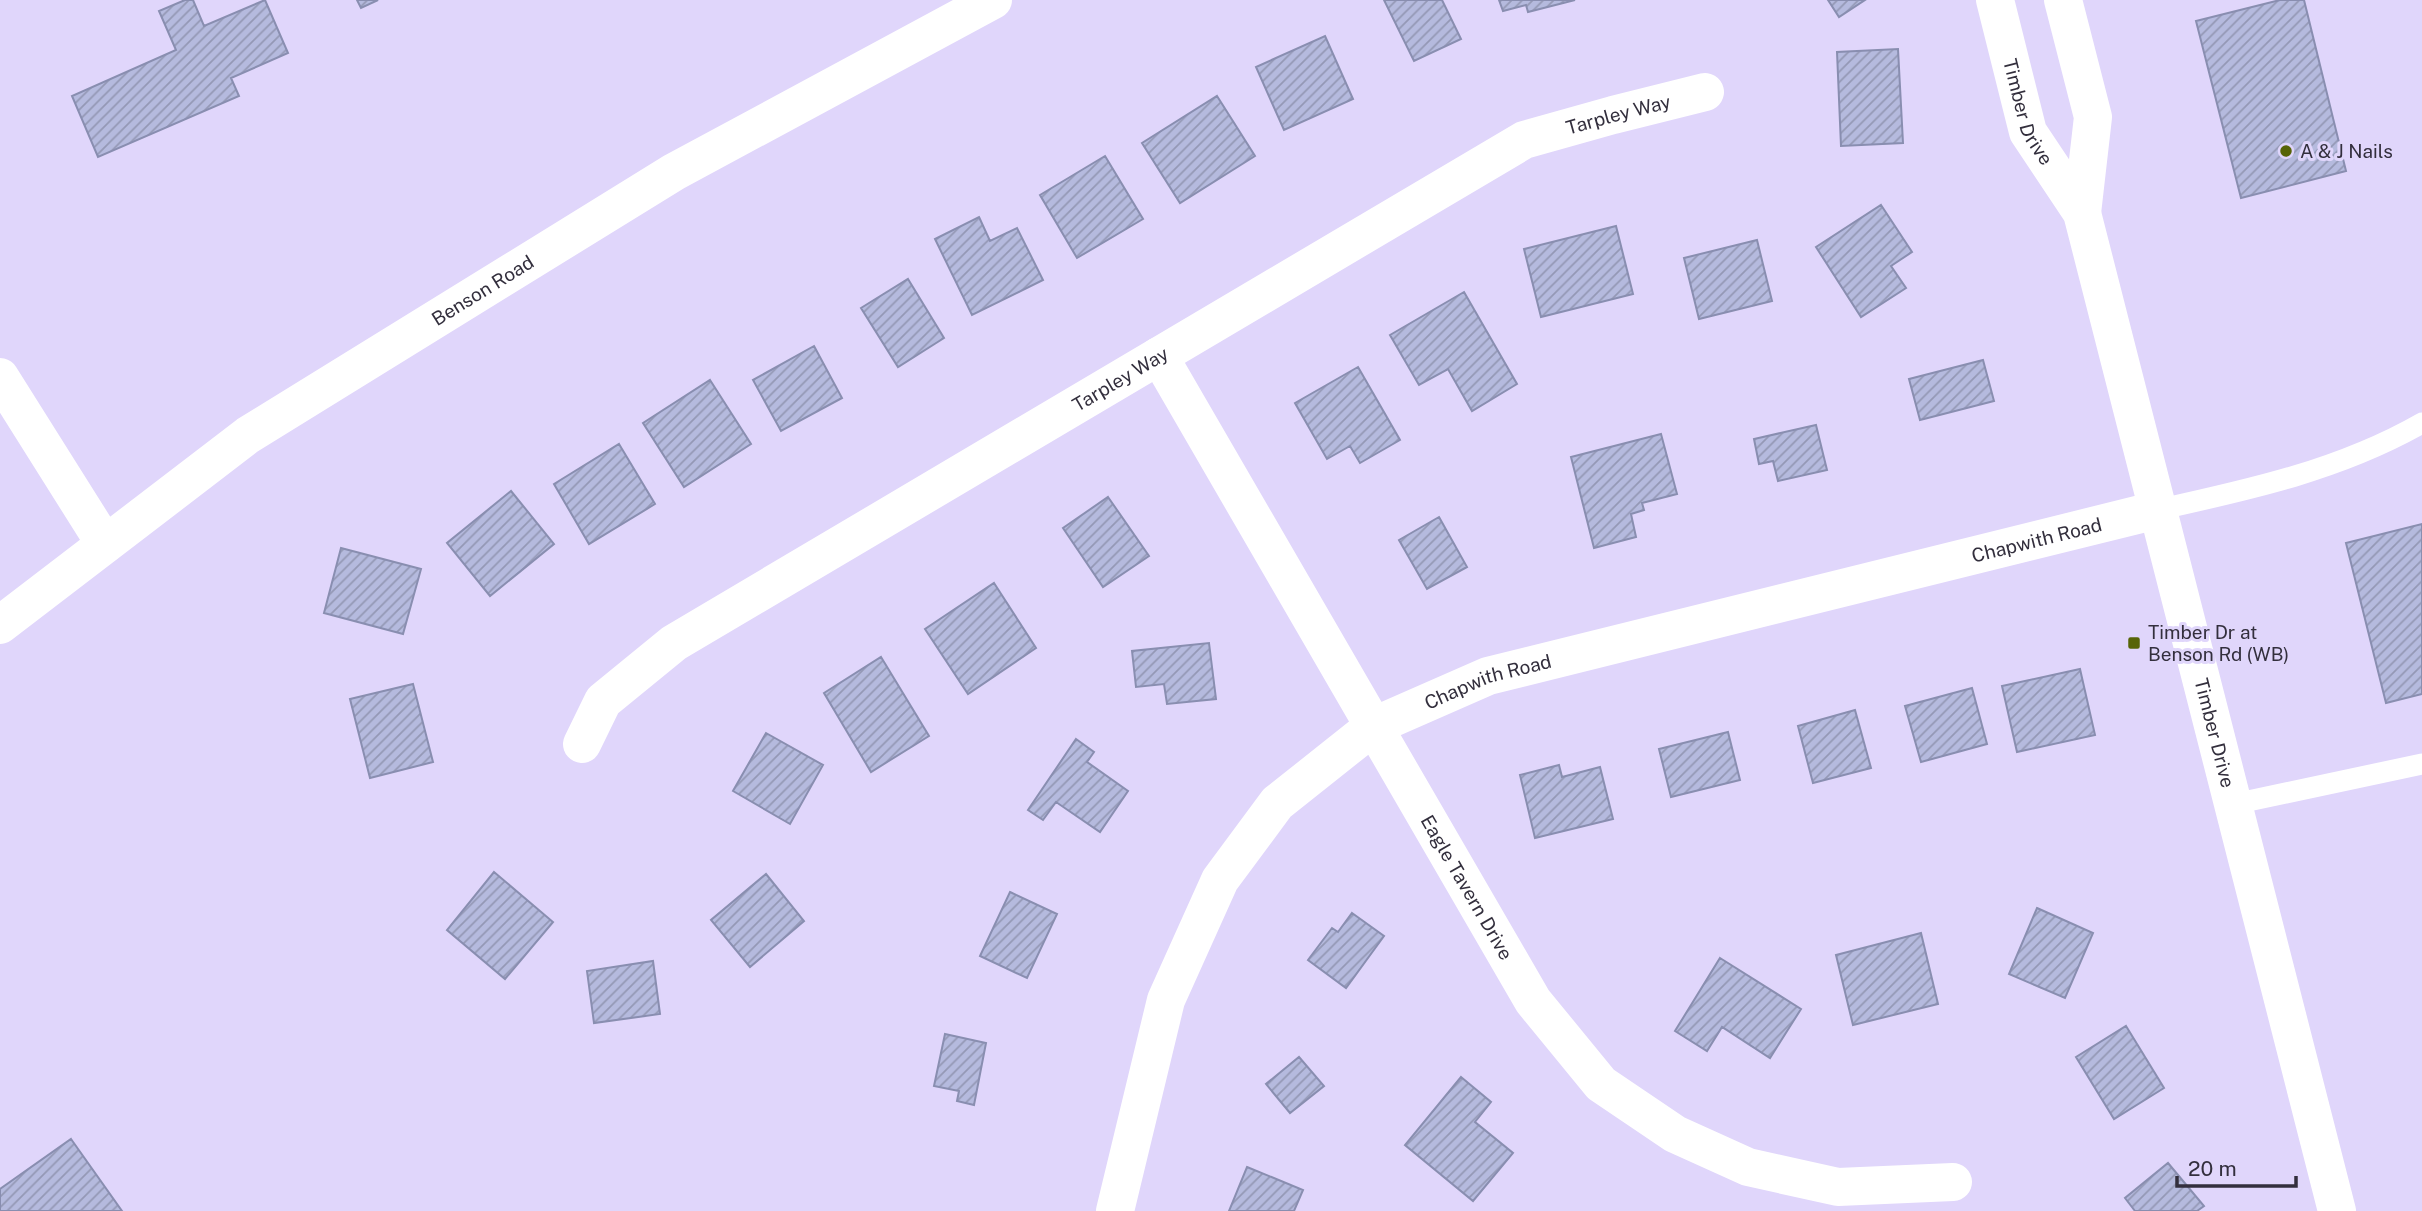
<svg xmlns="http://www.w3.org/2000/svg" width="2422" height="1211" viewBox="0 0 2422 1211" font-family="'Public Sans',sans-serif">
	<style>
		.building { fill: url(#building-hatch); stroke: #898eb0; stroke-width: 2 }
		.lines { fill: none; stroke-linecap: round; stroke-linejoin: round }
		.lane { stroke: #fff; stroke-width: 21 }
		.street { stroke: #fff; stroke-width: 38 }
		.secondary { stroke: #fff; stroke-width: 38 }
		.poi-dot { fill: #576407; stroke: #e0d6fb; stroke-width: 2.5 }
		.labels { text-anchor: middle; stroke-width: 6; stroke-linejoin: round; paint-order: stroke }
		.street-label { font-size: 19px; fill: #332f3d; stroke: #e0d6fb }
		.poi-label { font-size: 19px; fill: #332f3d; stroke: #e0d6fb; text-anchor: start }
	</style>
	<defs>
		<pattern id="building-hatch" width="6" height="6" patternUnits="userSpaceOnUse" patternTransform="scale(1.75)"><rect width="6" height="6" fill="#b5bade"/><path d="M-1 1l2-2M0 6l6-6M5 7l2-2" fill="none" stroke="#9498b5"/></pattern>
	</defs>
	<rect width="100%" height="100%" fill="#e0d6fb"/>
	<path class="building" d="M185,0H193L204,26L265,0L288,53L231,78L239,96L98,157L72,96L176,50L159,11Z
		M357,0H378L361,8Z
		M1384,0H1442L1461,39L1414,61Z
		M1499,0H1575L1528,12L1526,5L1503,11Z
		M1828,0H1865L1839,17Z
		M2280,0H2304L2346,171L2241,198L2196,21Z
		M1325,36L1353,99L1284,130L1256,67Z
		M1898,49L1903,143L1841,146L1837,52Z
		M1217,96L1255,156L1180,203L1142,143Z
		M1105,156L1143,219L1077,258L1040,195Z
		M1881,205L1912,252L1891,266L1906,288L1861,317L1816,247Z
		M979,217L990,241L1017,228L1043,280L972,315L935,239Z
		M1616,226L1633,294L1541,317L1524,249Z
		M1757,240L1772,301L1699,319L1684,258Z
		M908,279L944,338L898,367L861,308Z
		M1464,292L1517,384L1472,411L1448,369L1419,385L1390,335Z
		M814,346L842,398L781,431L753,380Z
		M1983,360L1994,401L1920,420L1909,379Z
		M1358,367L1400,440L1360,463L1350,446L1327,459L1295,403Z
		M710,380L751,444L684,487L643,423Z
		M1816,425L1827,470L1778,481L1773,461L1759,464L1754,439Z
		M1661,434L1677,494L1642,503L1644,510L1631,514L1636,537L1594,548L1571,457Z
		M619,444L655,504L589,544L554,484Z
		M511,491L554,544L490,596L447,543Z
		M1108,497L1149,556L1103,587L1063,528Z
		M1439,517L1467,567L1427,589L1399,540Z
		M2422,524V694L2386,703L2346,543Z
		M341,548L421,569L403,634L324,613Z
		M994,583L1036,648L968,694L925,629Z
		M1209,643L1216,699L1167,704L1164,684L1136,687L1132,651Z
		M881,657L929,736L871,772L824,693Z
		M2080,669L2095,735L2017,752L2002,686Z
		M413,684L433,762L370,778L350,699Z
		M1972,688L1987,744L1921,762L1905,706Z
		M1855,710L1871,768L1813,783L1798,726Z
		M1728,732L1740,780L1671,797L1659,749Z
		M766,733L823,765L790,824L733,791Z
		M1076,739L1094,752L1087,762L1128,791L1100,832L1056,802L1043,820L1028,810Z
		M1559,765L1562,777L1600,767L1613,819L1535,838L1520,775Z
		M494,872L553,922L505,979L447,930Z
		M766,874L804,921L750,967L711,920Z
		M1010,892L1057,914L1027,978L980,956Z
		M2037,908L2093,933L2065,998L2009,974Z
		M1352,913L1384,936L1346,988L1308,960L1332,928L1338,932Z
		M1921,933L1938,1004L1853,1025L1836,955Z
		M1720,958L1801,1009L1770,1058L1722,1027L1707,1051L1675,1031Z
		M653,961L660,1014L594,1023L587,971Z
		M2126,1026L2164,1088L2114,1119L2076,1057Z
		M945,1034L986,1043L974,1105L957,1101L959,1091L934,1086Z
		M1299,1057L1324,1086L1290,1113L1266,1084Z
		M1461,1077L1491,1102L1475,1122L1513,1153L1473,1201L1405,1145Z
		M71,1139L122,1211H0V1189Z
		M2168,1163L2204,1206L2197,1211H2135L2125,1198Z
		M1247,1167L1303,1190L1294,1211H1229Z"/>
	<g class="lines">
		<path class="lane" d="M2157,510C2248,490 2340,470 2422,423
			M2234,804L2422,764"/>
		<g class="street">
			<path id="s1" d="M1159,356L1533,1001L1601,1084L1675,1134L1748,1167L1838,1187L1953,1182"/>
			<path id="s2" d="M582,744L603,701L674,643L1524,140L1613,115L1705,92"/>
			<path id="s3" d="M1115,1211L1166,1000L1220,880L1277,803L1374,726L1488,676L2157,510"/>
		</g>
		<g class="secondary">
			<path id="s4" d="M1995,0L2028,132L2082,213L2337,1211"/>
			<path d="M2063,0L2093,117L2082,213"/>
			<path d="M0,377L105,544"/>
			<path id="s5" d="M0,625L248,435L674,172L993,0"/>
		</g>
	</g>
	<g class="poi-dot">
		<circle cx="2286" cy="151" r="7"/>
		<rect x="2127" y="636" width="14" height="14" rx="3.5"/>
	</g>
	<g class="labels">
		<g class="street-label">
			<text dy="7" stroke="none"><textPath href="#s4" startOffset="117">Timber Drive</textPath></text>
			<text dy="7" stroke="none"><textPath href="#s2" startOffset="1225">Tarpley Way</textPath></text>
			<text dy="7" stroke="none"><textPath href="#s5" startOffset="588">Benson Road</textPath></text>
			<text dy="7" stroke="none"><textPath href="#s2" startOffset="658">Tarpley Way</textPath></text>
			<text dy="7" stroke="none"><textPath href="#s3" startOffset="1258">Chapwith Road</textPath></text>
			<text dy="7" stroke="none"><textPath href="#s3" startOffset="691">Chapwith Road</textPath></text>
			<text dy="7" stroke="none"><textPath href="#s4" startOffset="770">Timber Drive</textPath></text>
			<text dy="7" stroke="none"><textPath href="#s1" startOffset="614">Eagle Tavern Drive</textPath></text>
		</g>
		<g class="poi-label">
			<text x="2300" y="158">A &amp; J Nails</text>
			<text x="2148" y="639">Timber Dr at<tspan x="2148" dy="22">Benson Rd (WB)</tspan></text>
		</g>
	</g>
	<path d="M2177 1176v10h119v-10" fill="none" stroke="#332f3d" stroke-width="3.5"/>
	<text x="2188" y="1176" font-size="21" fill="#332f3d" stroke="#e0d6fb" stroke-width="5" paint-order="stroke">20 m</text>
</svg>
